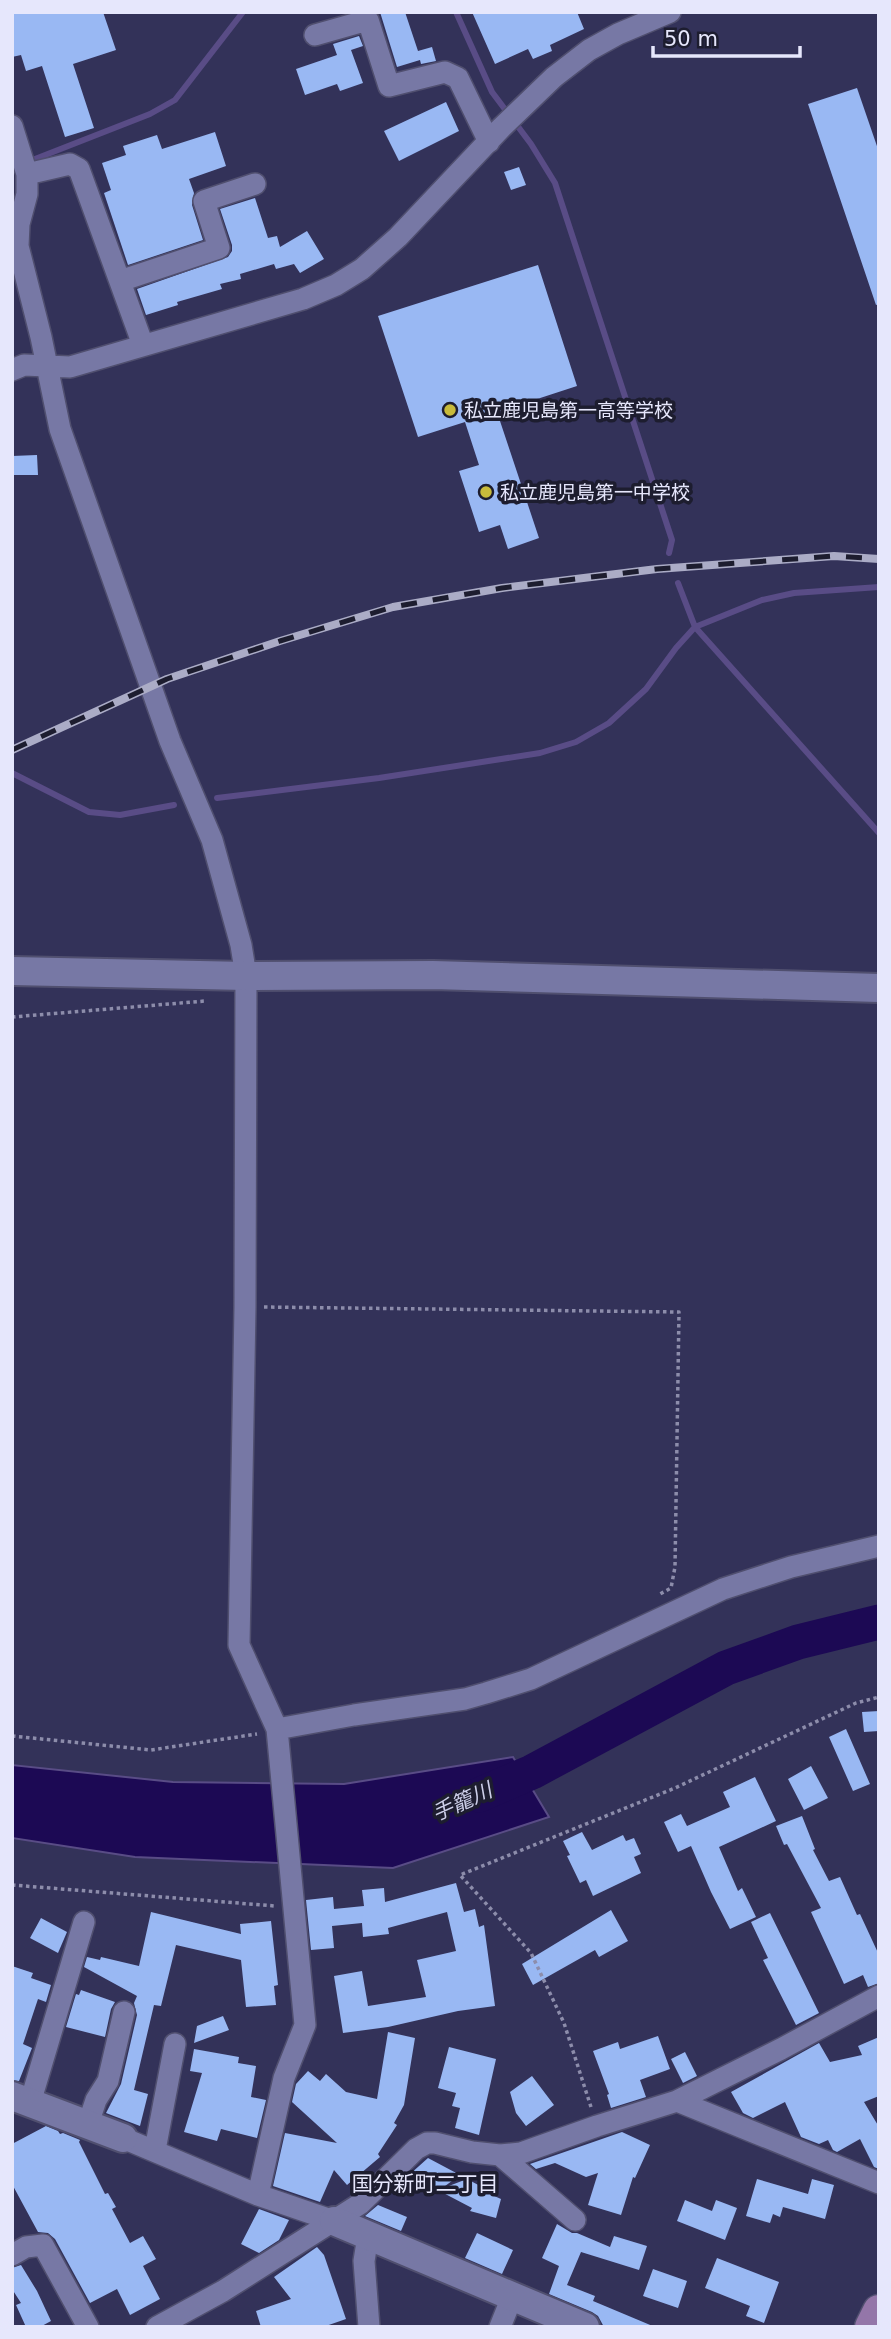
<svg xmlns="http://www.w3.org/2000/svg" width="891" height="2339" viewBox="0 0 891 2339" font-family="'DejaVu Sans','Noto Sans JP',sans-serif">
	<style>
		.water { fill: #1c0954; stroke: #594c86; stroke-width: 2 }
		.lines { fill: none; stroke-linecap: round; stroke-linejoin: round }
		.stream { stroke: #594c86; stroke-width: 6 }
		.river { stroke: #1c0954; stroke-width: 35 }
		.building { fill: #99b8f3 }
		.minor-casing { stroke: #504f6f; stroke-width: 24 }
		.tertiary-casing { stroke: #504f6f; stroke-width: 32 }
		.secondary-casing { stroke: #504f6f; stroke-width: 35 }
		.path { stroke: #8d8dab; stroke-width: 3.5; stroke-dasharray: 3.5 3.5; stroke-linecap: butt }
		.minor { stroke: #7778a5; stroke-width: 21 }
		.tertiary { stroke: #7778a5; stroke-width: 28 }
		.secondary { stroke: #9476a9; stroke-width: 32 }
		.rail-casing { stroke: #abacc6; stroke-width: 8 }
		.rail { stroke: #1d1d2f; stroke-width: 5; stroke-dasharray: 16; stroke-linecap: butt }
		.poi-dot { fill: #c8bb3b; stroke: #1d1d2f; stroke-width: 2.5 }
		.labels { text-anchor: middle; stroke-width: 7; stroke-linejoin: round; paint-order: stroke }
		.poi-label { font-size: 19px; fill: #e6e7fc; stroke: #1d1d2f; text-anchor: start }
		.water-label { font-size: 21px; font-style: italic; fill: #cdcfe9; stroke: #1d1d2f }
		.neighbourhood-label { font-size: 21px; fill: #e6e7fc; stroke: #1d1d2f }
	</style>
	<rect width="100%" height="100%" fill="#333259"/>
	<path class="water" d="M513,1757L549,1817L393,1868L135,1857L12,1838V1765L173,1782L344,1784Z"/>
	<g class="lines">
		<path class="stream" d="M456,12L492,92L531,144L555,183L672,540L669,553
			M12,168L150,114L175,100L243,12
			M678,583L695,627L879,833
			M12,773L89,812L120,815L174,805
			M217,798L379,778L540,753L576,742L609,723L646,689L676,648L695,627L762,600L794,593L879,587"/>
		<path class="river" d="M479,1795L532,1772L726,1668L798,1642L879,1622"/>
	</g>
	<path class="building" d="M12,12H103L116,50L73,64L94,128L65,137L42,66L26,71L21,55L12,57Z
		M380,12H405L418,51L432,47L436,61L421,64L420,60L397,67Z
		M472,12H577L584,29L550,45L552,51L533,59L528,49L495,64Z
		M359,36L363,46L351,50L363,83L340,91L337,84L305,95L296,69L337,55L333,44Z
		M857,88L879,152V304L876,305L808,104Z
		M446,102L459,131L399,161L384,131Z
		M215,132L226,166L189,179L194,193L192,205L203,240L128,265L104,193L111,190L102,163L126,155L123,146L157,135L162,149Z
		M519,167L526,185L511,190L504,172Z
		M255,198L268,238L277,236L280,247L307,231L324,259L300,273L294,264L276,269L274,264L240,274L241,279L220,284L222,289L177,302L178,305L146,315L137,289L228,257L232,251V245L220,209Z
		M538,265L577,386L497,412L539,538L508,549L500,525L479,532L459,471L479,465L465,422L418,437L378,316Z
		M37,455L38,475H12V456Z
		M879,1711V1731L864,1732L862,1712Z
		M846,1729L870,1784L853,1791L829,1737Z
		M811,1766L828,1798L804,1810L788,1779Z
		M755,1777L776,1821L719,1847L738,1891L742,1888L756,1917L730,1929L711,1892L691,1846L678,1852L664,1822L681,1814L687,1826L730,1807L723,1792Z
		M802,1816L815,1849L813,1850L829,1881L840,1877L857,1915L860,1914L879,1955V1983L868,1987L863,1975L844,1984L834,1962L811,1912L821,1908L787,1844L784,1845L776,1826Z
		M582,1832L592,1850L623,1835L626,1841L634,1838L641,1854L634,1857L641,1873L593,1896L586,1880L580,1883L567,1856L570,1855L563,1841Z
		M456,1883L464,1912L475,1909L479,1927L484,1925L495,2006L458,2011L388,2027L343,2033L334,1976L362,1971L368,2006L426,1997L417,1960L456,1951L447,1912L388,1928L389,1934L363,1937L362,1923L332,1926L334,1948L311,1950L306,1900L333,1897L334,1909L364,1906L362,1890L384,1888L385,1902Z
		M611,1910L628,1941L599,1957L595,1950L533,1985L522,1964Z
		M151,1912L241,1934L240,1924L271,1921L278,1985L274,1986L276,2005L246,2007L241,1960L176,1945L161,2006L154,2005L134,2090L148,2094L140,2126L106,2113L121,2084L137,2015L134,2003L137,1996L84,1967L87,1957L100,1960L101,1957L139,1966Z
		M770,1913L819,2013L796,2025L763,1960L768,1958L751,1922Z
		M41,1918L67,1932L58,1953L30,1938Z
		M12,1966L33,1973L31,1978L51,1985L46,2002L38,1999L23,2044L32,2048L19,2081L12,2080Z
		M81,1990L115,2002L111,2009L105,2037L66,2027L76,1994L79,1995Z
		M223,2016L229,2030L194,2043L197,2026Z
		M388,2032L415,2038L404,2105L394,2123L397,2125L378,2154L380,2157L347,2185L334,2170L320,2202L273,2186L285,2133L337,2143L292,2102L296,2084L308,2071L320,2081L326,2074L346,2092L377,2099Z
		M658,2036L670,2069L640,2080L646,2097L611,2108L607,2095L609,2094L593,2051L618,2042L620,2049Z
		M879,2037V2096L864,2102L879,2127V2169L874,2167L860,2139L837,2152L833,2150L828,2140L819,2144L801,2137L785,2102L753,2118L743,2113L731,2092L819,2043L830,2062L862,2055L858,2046Z
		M449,2047L496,2059L479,2135L455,2128L460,2108L452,2106L456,2093L438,2088Z
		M194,2049L239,2057L238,2063L256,2066L251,2097L266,2100L257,2138L221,2129L217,2141L184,2132L202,2073L190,2071Z
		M685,2052L697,2076L683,2083L671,2059Z
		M532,2076L554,2105L526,2126L516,2113L510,2092Z
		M46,2126L58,2131L60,2134L63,2133L80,2140L79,2142L105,2194L108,2193L116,2207L112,2209L130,2243L143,2236L156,2259L143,2266L160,2299L130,2315L117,2289L90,2303L55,2239L48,2233L38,2232L12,2184V2144Z
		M622,2132L650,2145L635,2178L633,2177L621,2215L588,2205L598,2173L586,2177L555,2163L536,2169L530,2164Z
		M428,2158L460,2175L441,2189L467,2179L484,2188L483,2191L501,2199L496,2218L470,2211L472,2208L409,2175Z
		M757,2179L808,2194L812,2179L834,2185L825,2219L783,2207L780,2217L773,2214L770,2223L746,2216Z
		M685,2200L712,2211L716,2200L737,2208L725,2240L677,2221Z
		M378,2205L407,2217L401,2231L365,2216Z
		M259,2209L289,2220L279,2240L259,2253L241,2244Z
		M557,2224L572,2233H577L610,2247L614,2236L647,2246L639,2270L581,2252L567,2285L595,2296L593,2301L655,2327H604L598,2316L592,2312L549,2294L559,2266L542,2258Z
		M477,2233L513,2250L502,2274L465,2258Z
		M317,2247L324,2255L346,2319L323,2327H261L256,2311L291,2299L274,2277Z
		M717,2258L779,2282L764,2323L746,2316L750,2306L705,2288Z
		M21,2265L37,2291L51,2321L40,2327H26L16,2305L21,2303L12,2289V2268Z
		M653,2269L687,2281L678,2308L643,2296Z"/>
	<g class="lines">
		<g class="minor-casing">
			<path id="minor" d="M315,35L368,20L389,86L445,72L458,78L489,142
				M12,126L27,174V194L19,224L18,246L41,337L60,429L170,741L212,840L241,945L246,976L245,1307L239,1645L277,1729L305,2025L284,2078L258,2195
				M27,174L70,164L79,169L143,345
				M120,281L219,248L204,201L255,184
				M12,370L24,365L70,367L303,299L336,285L362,269L398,237L501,128L554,77L589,50L618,34L670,12
				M277,1729L354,1715L465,1699L486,1693L531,1679L723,1589L791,1567L879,1546
				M677,2101L781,2049L879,1996
				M30,2103L84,1922
				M88,2124L96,2100L108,2081L124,2012
				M123,2138L258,2195L334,2221
				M155,2150L175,2044
				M500,2155L575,2220
				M368,2236L364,2261L369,2327
				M12,2255L26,2247L43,2245L88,2327
				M157,2327L223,2291L360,2204L416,2149L427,2143H435L472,2152L500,2155L521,2153L597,2126L677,2101L879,2183
				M500,2327L512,2297"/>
		</g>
		<g class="tertiary-casing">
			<path id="tertiary" d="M12,971L246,976L433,975L879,988
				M12,2096L123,2138
				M334,2221L585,2327"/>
		</g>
		<g class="secondary-casing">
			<path id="secondary" d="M871,2327L879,2311"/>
		</g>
		<path class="path" d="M12,1017L205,1001
			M264,1307L679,1312L675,1567L671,1588L660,1594
			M12,1736L151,1750L257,1734
			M12,1885L275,1906
			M591,2107L564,2023L531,1953L460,1875L675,1788L856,1703L879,1697"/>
		<use href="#minor" class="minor"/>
		<use href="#tertiary" class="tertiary"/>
		<use href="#secondary" class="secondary"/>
		<g class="rail-casing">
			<path id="rail" d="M12,750L167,679L280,641L393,607L502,588L657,569L834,556L879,559"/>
		</g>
		<use href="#rail" class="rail"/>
	</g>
	<g class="poi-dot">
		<circle cx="450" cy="410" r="7"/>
		<circle cx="486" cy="492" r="7"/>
	</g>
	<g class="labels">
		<g class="poi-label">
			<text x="464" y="417">私立鹿児島第一高等学校</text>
			<text x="500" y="499">私立鹿児島第一中学校</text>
		</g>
		<g class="water-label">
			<text transform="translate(462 1802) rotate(-24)" y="7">手籠川</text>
		</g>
		<g class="neighbourhood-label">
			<text x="425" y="2191">国分新町二丁目</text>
		</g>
	</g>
	<rect width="891" height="2339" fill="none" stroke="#e6e7fc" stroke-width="28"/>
	<path d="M653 46v10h147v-10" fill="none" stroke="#e6e7fc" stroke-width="3.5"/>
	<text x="664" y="46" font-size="21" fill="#e6e7fc" stroke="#1d1d2f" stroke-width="5" paint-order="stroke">50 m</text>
</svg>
